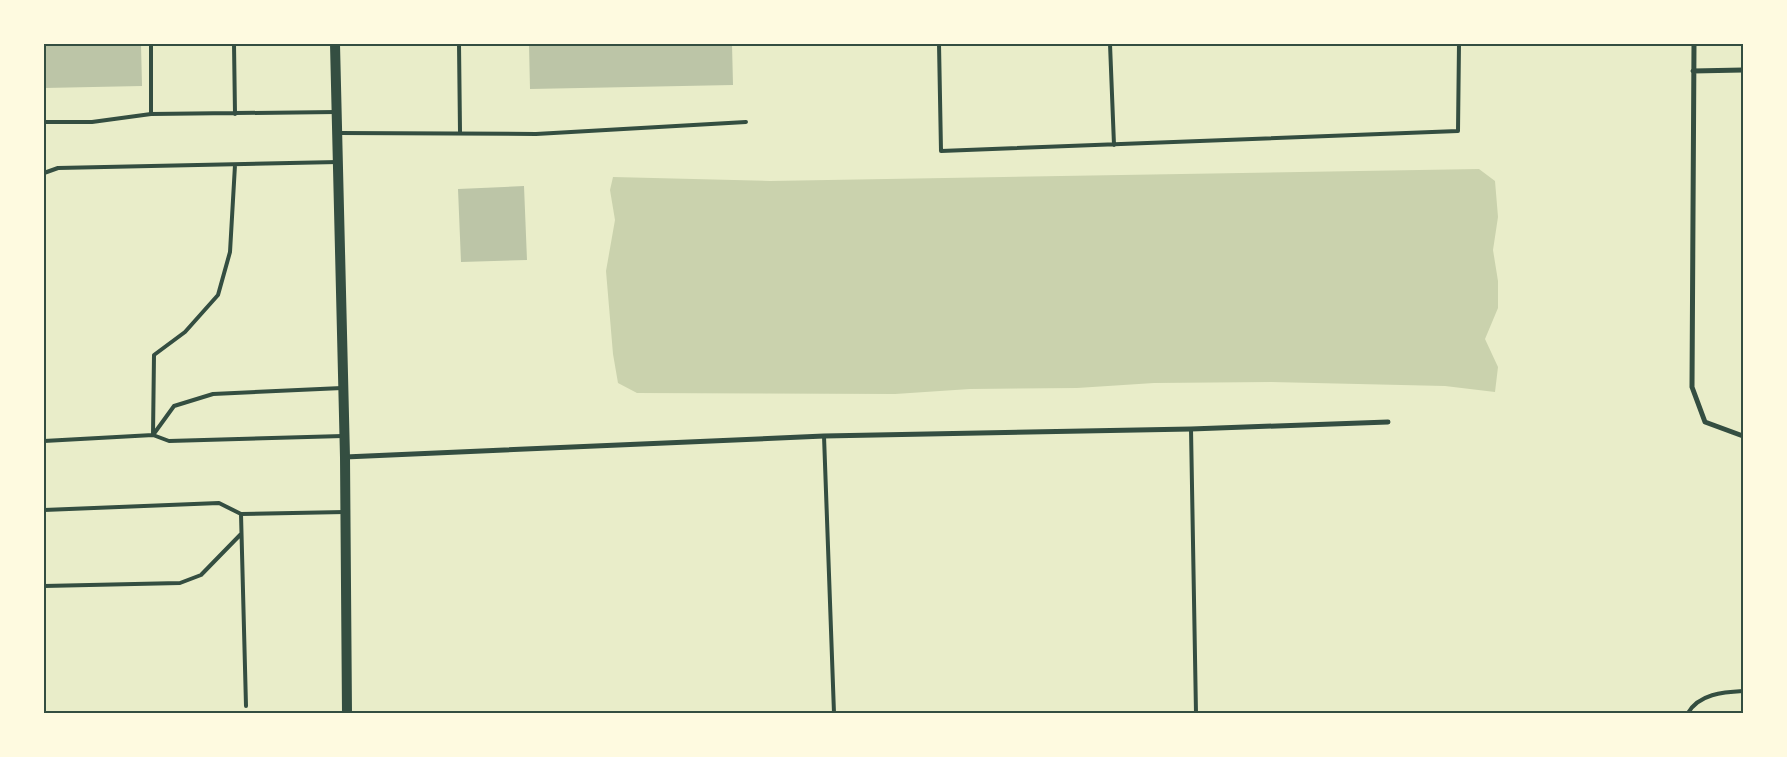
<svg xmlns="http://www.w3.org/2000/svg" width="1787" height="757" viewBox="0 0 1787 757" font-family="'Fira Sans Condensed',sans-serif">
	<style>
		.green { fill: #cad2ad }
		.building { fill: #bcc5a7 }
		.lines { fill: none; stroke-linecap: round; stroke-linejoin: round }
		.service { stroke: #344e41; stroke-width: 4 }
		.minor { stroke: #344e41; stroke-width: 5 }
		.secondary { stroke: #344e41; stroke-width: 10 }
		.neatline { fill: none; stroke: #344e41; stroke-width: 2 }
	</style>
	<rect width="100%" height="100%" fill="#e9edc9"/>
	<path class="green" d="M1479,169L1495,181L1498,217L1493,250L1498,281V308L1485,339L1498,367L1495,392L1445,386L1271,382L1154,383L1077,388L970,389L895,394L637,393L618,383L613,354L606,271L615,220L610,190L613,177L770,181Z"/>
	<path class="building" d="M44,44H141L142,86L44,88Z
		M529,44H732L733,85L530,89Z
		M524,186L527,260L461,262L458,189Z"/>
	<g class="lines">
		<path class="service" d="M151,44V114L336,112
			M234,44L235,114
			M459,44L460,132
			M939,44L941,151L1458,131L1459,44
			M1110,44L1114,145
			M44,122H92L151,114
			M339,133L536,134L746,122
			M44,173L58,168L338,162
			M1191,429L1196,713
			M153,435L154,355L185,332L218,295L230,252L235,165
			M153,435L174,406L213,394L342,388
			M824,436L834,713
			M44,441L153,435L169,441L343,436
			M44,510L219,503L241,514L246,706
			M241,514L345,512
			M44,586L180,583L201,575L241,534
			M1688,713C1699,694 1723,692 1743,691"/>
		<path class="minor" d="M1694,44L1692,387L1705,422L1743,436
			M1693,71L1743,70
			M345,457L824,436L1191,429L1388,422"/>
		<path class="secondary" d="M335,44L345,457L347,713"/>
	</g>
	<rect width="1787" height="757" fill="none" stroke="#fefae0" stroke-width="90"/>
	<rect x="45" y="45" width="1697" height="667" class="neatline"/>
</svg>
